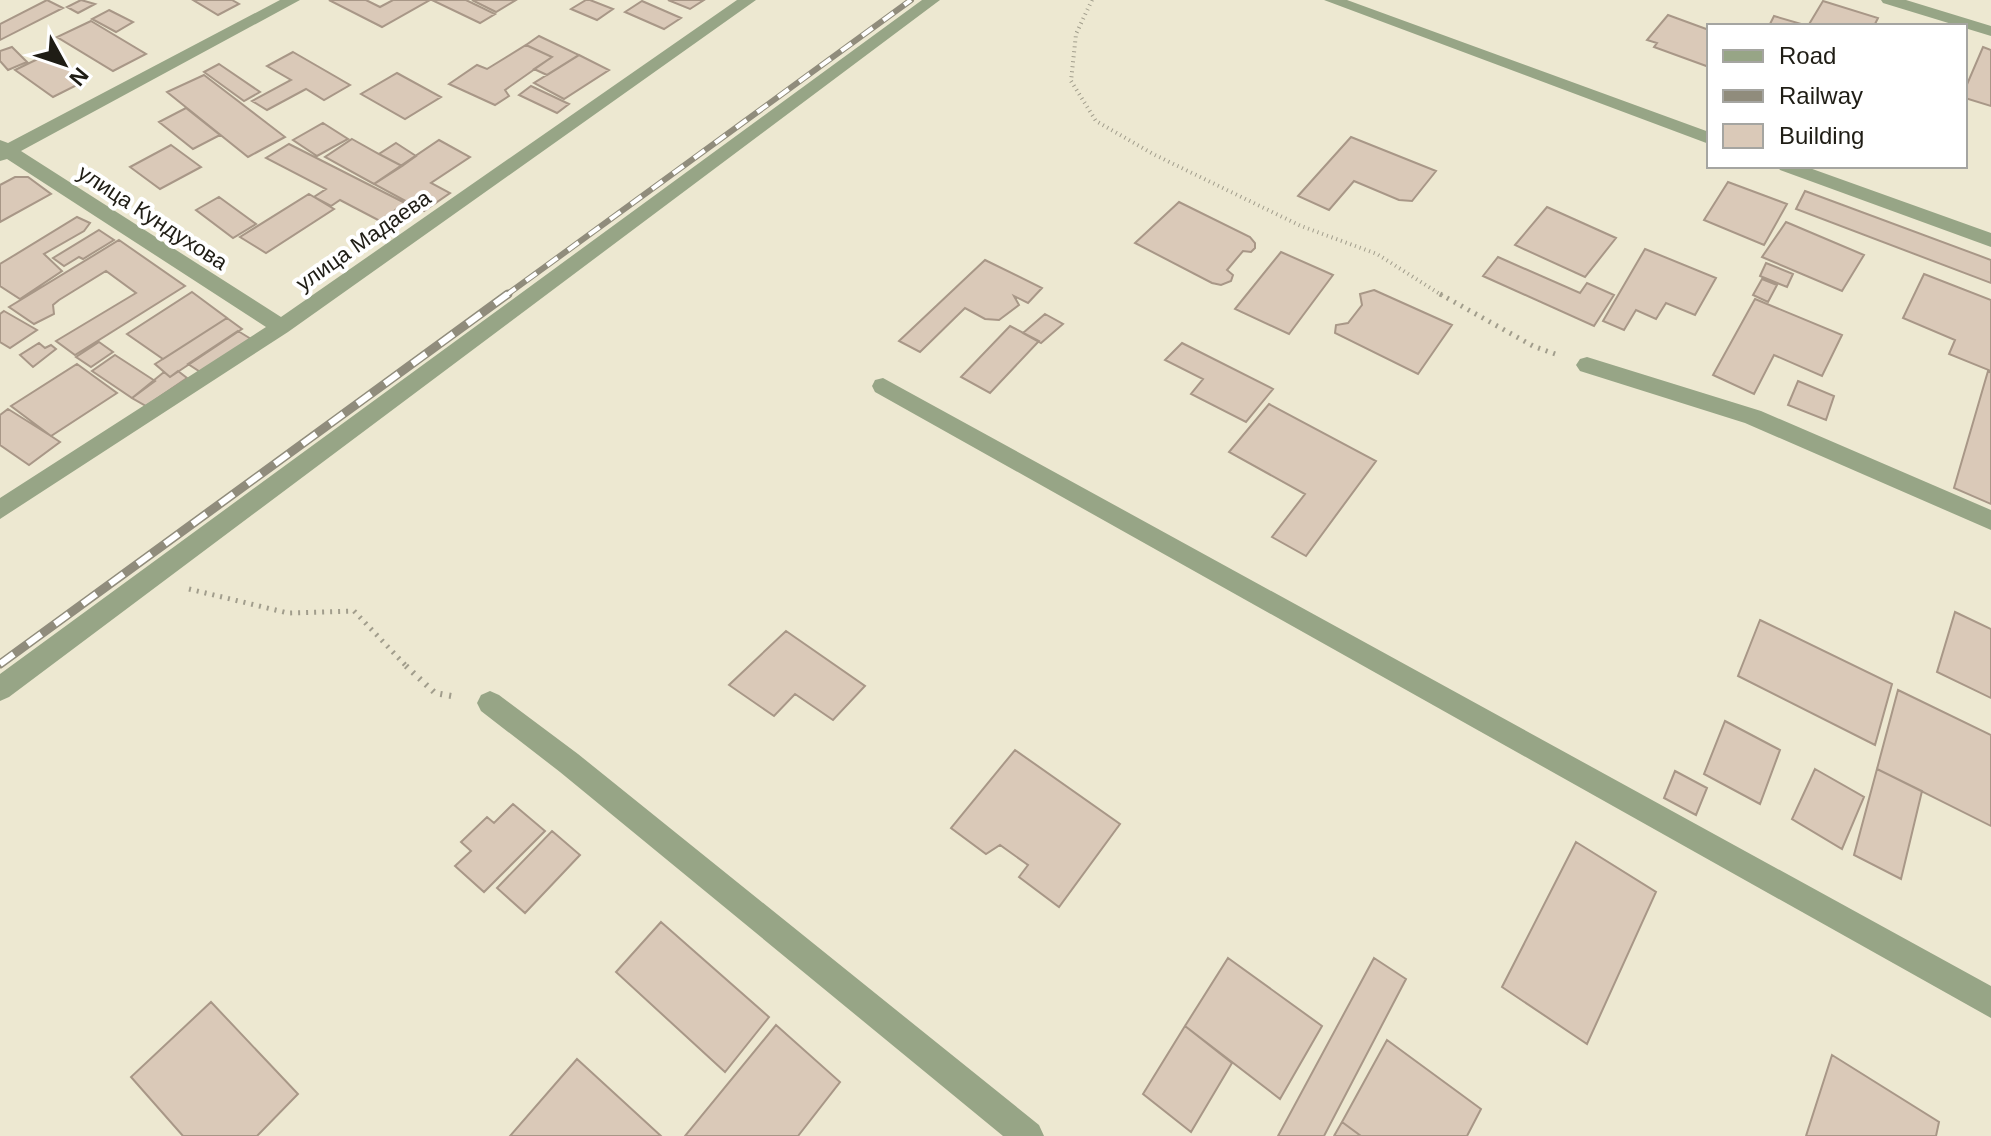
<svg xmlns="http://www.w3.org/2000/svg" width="1991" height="1136" viewBox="0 0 1991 1136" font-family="Helvetica,sans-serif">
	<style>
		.building { fill: #dac9b8; stroke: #a89787; stroke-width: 2 }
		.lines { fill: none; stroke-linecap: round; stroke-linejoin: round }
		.path-far2 { stroke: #a19d8c; stroke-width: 4; stroke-dasharray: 1 4; stroke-linecap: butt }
		.path-far1 { stroke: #a19d8c; stroke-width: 5; stroke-dasharray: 2 6; stroke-linecap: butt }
		.path { stroke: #a19d8c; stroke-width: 6; stroke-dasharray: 2 7; stroke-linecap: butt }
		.minor { fill: #97a586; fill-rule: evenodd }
		.rail-far1-casing { stroke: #908c7c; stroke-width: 6 }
		.rail-casing { stroke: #908c7c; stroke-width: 9 }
		.rail-far1 { stroke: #fff; stroke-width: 4; stroke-dasharray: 13; stroke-linecap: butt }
		.rail { stroke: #fff; stroke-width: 6; stroke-dasharray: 17; stroke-linecap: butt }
		.labels { text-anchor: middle; stroke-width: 8; stroke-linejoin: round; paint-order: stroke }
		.street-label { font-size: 22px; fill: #1f1d15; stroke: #fff }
	</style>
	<rect width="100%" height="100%" fill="#ede8d1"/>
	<path class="building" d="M47,0L63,8L0,40V24Z
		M81,0L95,4L78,13L67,7Z
		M193,0H232L239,4L218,15Z
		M329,0H366L380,7L393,0H430L382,27Z
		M432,0H466L495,14L480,23Z
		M472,0H516L496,12Z
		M586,0H590L613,9L597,20L571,9Z
		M668,0H704L690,9Z
		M642,1L681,18L664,29L625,12Z
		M1823,1L1878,18L1874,26H1808Z
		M109,10L133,22L116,32L92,19Z
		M1668,15L1709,30V67L1654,47L1657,43L1647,40Z
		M1774,16L1808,26H1809H1769Z
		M91,21L146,54L113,71L57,37Z
		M539,36L579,55L547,75L534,69L552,57L526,45Z
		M526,45L552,57L505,90L509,96L495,105L449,84L477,65L487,69Z
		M12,47L27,62L8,70L0,61V51Z
		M1983,47L1991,50V106L1965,98V89Z
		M293,52L350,85L324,100L306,89L267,110L252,101L291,80L267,66Z
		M48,54L87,80L53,97L15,70Z
		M579,55L609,70L564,99L534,83Z
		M219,64L260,92L244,101L204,72Z
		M397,73L441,97L405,119L361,94Z
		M204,75L285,137L248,157L167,92Z
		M531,86L569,104L557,113L519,95Z
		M186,108L220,135L193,149L159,122Z
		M323,123L348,139L317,156L293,140Z
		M1351,137L1436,171L1412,201L1399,200L1354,181L1329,210L1298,196Z
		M352,139L379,154L402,166L374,184L325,157Z
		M439,140L470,157L431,183L450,193L424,211L374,184Z
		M396,143L416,156L402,166L379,154Z
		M289,144L405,203L380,221L340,200L331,206L314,197L326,189L266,158Z
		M171,145L201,167L160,189L130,167Z
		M15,177H28L51,194L0,222V185Z
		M1728,182L1787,204L1764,245L1704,220Z
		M1805,191L1991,260V283L1796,209Z
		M309,194L334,209L266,253L240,237Z
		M219,197L256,224L233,238L196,210Z
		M1179,202L1250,237L1255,243V248L1251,252L1243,251L1227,270L1233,275L1231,281L1221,285L1212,283L1135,243Z
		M1547,207L1616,238L1585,277L1515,245Z
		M77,217L90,223L84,231L44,254L62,271L20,299L0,286V264Z
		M1786,222L1864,255L1842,291L1762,257Z
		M99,230L114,240L83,259L79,257L64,266L53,258Z
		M119,240L185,286L75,355L56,341L136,293L106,271L59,300L53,305L54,314L34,324L9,307Z
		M1645,249L1716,278L1695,315L1666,303L1656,319L1636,310L1624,330L1603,321Z
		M1281,252L1333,275L1289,334L1235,309Z
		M1498,257L1580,293L1587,283L1614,295L1594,326L1483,276Z
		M985,260L1042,288L1028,303L1014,296L1019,305L999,320L985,319L965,308L920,352L899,341Z
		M1766,263L1793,274L1787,287L1760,276Z
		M1924,274L1991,300V371L1949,354L1955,340L1903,318Z
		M1762,279L1777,285L1768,302L1753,295Z
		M1374,290L1452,325L1418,374L1335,333L1336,325L1348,323L1362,305L1360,294Z
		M192,292L227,318L163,359L127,334Z
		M1755,299L1842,335L1822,376L1774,355L1754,394L1713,375Z
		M4,311L37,330L10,348L0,342V314Z
		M1045,314L1063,324L1041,343L1023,333Z
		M227,318L242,329L170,377L155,364Z
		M1010,326L1039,341L990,393L961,377Z
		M238,331L251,339L202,373L188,364Z
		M99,342L113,352L91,367L76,357Z
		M39,343L45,348L51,345L56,349L33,367L20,355Z
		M1182,343L1273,389L1246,422L1191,394L1203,379L1165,360Z
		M115,355L152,379L155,381L132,398L92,371Z
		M77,364L117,393L51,436L11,406Z
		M178,371L187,378L146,406L132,398L164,372L170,377Z
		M1988,371L1991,373V504L1954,488Z
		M1798,381L1834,396L1826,420L1788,405Z
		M1269,404L1376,461L1306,556L1272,537L1305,494L1229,452Z
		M8,409L51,436L60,442L29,465L0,445V415Z
		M1955,612L1991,629V698L1937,672Z
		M1760,620L1892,684L1875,745L1738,676Z
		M786,631L865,686L833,720L795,694L774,716L729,685Z
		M1898,690L1991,735V826L1877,769Z
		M1725,721L1780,750L1760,804L1704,774Z
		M1015,750L1120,824L1059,907L1019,877L1028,865L1000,845L986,854L951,828Z
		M1815,769L1864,797L1842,849L1792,819Z
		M1877,769L1922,791L1901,879L1854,855Z
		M1675,771L1707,788L1696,815L1664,798Z
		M513,804L545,831L484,892L455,866L471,851L461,842L487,817L494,823Z
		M552,831L580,855L525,913L497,888Z
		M1576,842L1656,892L1587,1044L1502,987Z
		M661,922L769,1017L725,1072L616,972Z
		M1228,958L1322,1026L1280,1099L1185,1026Z
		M1374,958L1406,979L1324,1136H1278Z
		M211,1002L298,1094L257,1136H183L131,1077Z
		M776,1025L840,1082L798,1136H685Z
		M1185,1026L1232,1063L1191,1132L1143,1094Z
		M1387,1040L1481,1109L1467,1136H1361L1342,1122Z
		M1832,1055L1939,1122L1936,1136H1806Z
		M577,1059L661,1136H510Z
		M1342,1122L1361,1136H1334Z"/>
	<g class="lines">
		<path class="path-far2" d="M1092,0L1076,34L1071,81L1096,121L1153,154L1301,226L1377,254L1443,296"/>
		<path class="path-far1" d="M1440,294L1533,346L1558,355
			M189,589L288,613L354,611L408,668"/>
		<path class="path" d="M406,666L435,693L457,697"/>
		<path class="minor" d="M280,0H300L21,151L281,317L737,0H756L288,332L0,519V498L266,327L7,159L0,161V140L8,143Z
			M922,0H940L9,697L0,701V674Z
			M1324,0H1347L1709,132V144Z
			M1881,0H1906L1991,26V36L1883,3Z
			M1777,166H1804L1991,233V247L1780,170Z
			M1587,357L1761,411L1991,510V530L1745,423L1580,371L1576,365L1580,359Z
			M883,378L1991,986V1018L875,392L872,386L875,380Z
			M490,691L499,695L578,754L1039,1125L1044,1136H1003L560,772L481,711L477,703L481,695Z"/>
		<g class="rail-far1-casing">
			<path id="rail-far1" d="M505,296L911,0"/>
		</g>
		<g class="rail-casing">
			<path id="rail" d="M0,664L508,294"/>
		</g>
		<use href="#rail-far1" class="rail-far1"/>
		<use href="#rail" class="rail"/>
	</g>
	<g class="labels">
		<g class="street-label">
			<text transform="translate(153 217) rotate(33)" y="8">улица Кундухова</text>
			<text transform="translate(363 240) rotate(-35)" y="8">улица Мадаева</text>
		</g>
	</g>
	<rect x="1707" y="24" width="260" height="144" fill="#ffffff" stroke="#a5a5a1" stroke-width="2"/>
	<rect x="1723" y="50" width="40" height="12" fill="#97a586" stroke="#a5a5a1" stroke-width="2"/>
	<text x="1779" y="64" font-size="24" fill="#1f1d15">Road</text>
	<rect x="1723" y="90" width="40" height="12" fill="#908c7c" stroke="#a5a5a1" stroke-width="2"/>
	<text x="1779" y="104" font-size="24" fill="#1f1d15">Railway</text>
	<rect x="1723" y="124" width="40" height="24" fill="#dac9b8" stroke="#a5a5a1" stroke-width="2"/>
	<text x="1779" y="144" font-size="24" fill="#1f1d15">Building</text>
	<g transform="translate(64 64) rotate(130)" stroke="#ffffff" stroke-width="6" paint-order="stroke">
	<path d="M0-6L14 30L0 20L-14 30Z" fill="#1f1d15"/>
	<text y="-12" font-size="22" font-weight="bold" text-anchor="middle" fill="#1f1d15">N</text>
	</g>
</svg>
